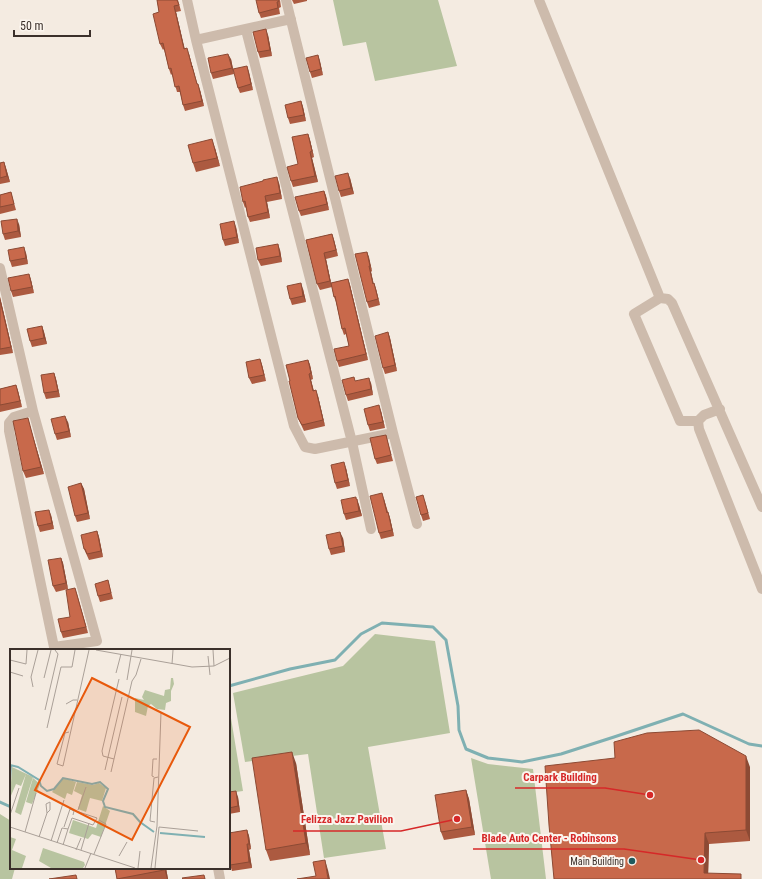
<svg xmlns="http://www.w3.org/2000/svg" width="762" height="879" viewBox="0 0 762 879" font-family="'Roboto Condensed',sans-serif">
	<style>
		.green { fill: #b8c4a0 }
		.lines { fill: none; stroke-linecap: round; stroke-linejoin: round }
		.stream { stroke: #7fb0b2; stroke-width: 3 }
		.minor { stroke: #cdbbac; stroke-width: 10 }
		.wall { fill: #ac5a40 }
		.shaded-wall { fill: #8c4a34 }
		.building { fill: #c8694b; stroke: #8c4a34 }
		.poi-dot { fill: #1f5a5e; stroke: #fbf5ee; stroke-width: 1.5 }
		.labels { text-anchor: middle; stroke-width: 4; stroke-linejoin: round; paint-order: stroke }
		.poi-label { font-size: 10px; fill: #3b302b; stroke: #fbf5ee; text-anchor: end }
		.inset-river { fill: none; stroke: #7fb0b2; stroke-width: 2 }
		.inset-road { fill: none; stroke: #aaa098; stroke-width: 1 }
		.view { fill: #e8590c; fill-opacity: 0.15; stroke: #e8590c; stroke-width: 2 }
		.inset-edge { fill: none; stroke: #3b302b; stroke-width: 2 }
		.leader { fill: none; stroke: #d62828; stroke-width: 1.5 }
		.callout-dot { fill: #d62828; stroke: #fbf5ee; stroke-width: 1.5 }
		.callout-label { font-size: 11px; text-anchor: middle; font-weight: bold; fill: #d62828; stroke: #fbf5ee; stroke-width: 4; stroke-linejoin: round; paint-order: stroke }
	</style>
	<rect width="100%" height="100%" fill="#f4ebe1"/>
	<path class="green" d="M333,0H438L457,66L375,81L366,42L343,46Z
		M375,634L435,641L450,733L368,747L386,849L324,858L308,754L245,762L233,693L343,666Z
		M229,706L243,791L229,793Z
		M471,758L488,764L533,769L546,879H491Z
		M0,814L11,821V868H15L12,879H0Z"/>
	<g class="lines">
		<path class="stream" d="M229,686L290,669L335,660L361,634L382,623L433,627L446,640L458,706L459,730L466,749L488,758L522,762L561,754L614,737L683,714L749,744L762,746
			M0,802L11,807"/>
		<path class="minor" d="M187,0L196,40L294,426L305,447L315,449L393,433
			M286,0L393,433L417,524
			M539,0L660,298L668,299L672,303L762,507
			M246,30L352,442L371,529
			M196,40L291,19
			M0,268L33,411L97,641L54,647L9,431V423L14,417L33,411
			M660,298L634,314L680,421H698
			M720,409L704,415L698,421L699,429L762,589
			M218,868L220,879"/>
	</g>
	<path class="wall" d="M157,0H178L181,11L176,12L180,29L184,48L189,54L197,84L200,90L204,106L185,111L183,105L180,92H177L172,74L171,75L169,69L164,49L163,50L160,44L159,12Z
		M280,0L281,7L279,8L280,14L261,18L259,13Z
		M292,0H307V1L294,4Z
		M268,35L272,56L260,58L258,52Z
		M318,55L323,75L312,78L310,72Z
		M231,59L234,74L213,79L211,73Z
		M247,66L253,90L240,93L238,88Z
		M301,101L303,107L306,121L290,124L288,118Z
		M308,134L310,140L314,157L312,158L318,182L293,187L291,181L298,164Z
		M215,148L220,166L196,172L193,163Z
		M4,162L6,168L10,182L0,184V163Z
		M350,178L354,194L341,197L339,191Z
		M263,181L279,183L282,199L267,202L270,218L250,222L248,217L246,207L245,208L243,202Z
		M324,191L326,196L329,210L301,216L299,211Z
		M11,192L16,210L0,214V195Z
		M19,224L21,237L5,240L3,234Z
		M236,227L239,243L225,246L223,240Z
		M332,234L334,240L338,256L326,259L331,283L348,279L350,285L368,360L339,367L337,361L349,346L346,334L344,335L342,329L336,302L334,297L332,287L320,290L317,284L306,240Z
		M280,250L282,262L261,266L258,260Z
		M367,252L372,271L371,272L373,283H374L376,289L380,305L369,308L367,302Z
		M26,253L28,264L12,267L10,261Z
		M29,274L31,280L34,293L13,297L11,291Z
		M303,289L306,302L292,305L290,299Z
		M0,297L13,353L0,355Z
		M42,326L44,332L47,344L32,347L30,341Z
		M388,332L390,338L397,371L385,374L383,368Z
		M260,359L262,365L266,381L252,384L249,378Z
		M308,360L310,365L313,379L311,380L314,391L318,396L325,426L304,431L298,418L290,381Z
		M54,373L56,379L60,397L46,399L44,393Z
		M371,383L373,395L348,401L346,395Z
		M16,385L18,391L22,407L0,412V389Z
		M381,411L385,428L370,431L368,425Z
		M28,418L30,426L44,474L26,478L23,471Z
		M68,422L71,437L57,440L55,434Z
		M386,435L393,461L377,464L375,459Z
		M346,468L350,486L337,489L335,483Z
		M81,483L84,489L90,519L77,522L75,516Z
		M356,499L359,505L362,516L346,520L344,514Z
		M384,499L388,512L390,518L394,536L381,539L379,533Z
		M425,501L430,519L423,521L421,515Z
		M51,515L54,529L40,532L38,526Z
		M97,531L99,537L103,557L89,560L84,549Z
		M343,538L345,552L331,555L329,549Z
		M61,558L63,563L68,589L56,592L53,586Z
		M108,580L113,599L100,602L98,596Z
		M75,588L88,633L63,638L61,632L70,617Z
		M296,763L310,855L270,861L266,850Z
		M750,767V841L709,844L708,874L554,879Z
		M466,790L469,799L475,835L444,840L441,832Z
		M229,792L238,797L240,812L229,814Z
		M247,830L249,836L251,849L249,850L252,868L232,871L230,865Z
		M115,868H166L168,879H117Z"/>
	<path class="shaded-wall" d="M174,6L176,12L186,54L184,49Z
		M266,29L268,35L272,56L270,50Z
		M187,48L189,54L199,90L192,67Z
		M228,54L231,59L234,74L232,68Z
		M318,55L320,61L323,75L321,69Z
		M247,66L249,72L253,90L251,84Z
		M198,84L200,90L204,106L202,101Z
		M301,101L303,107L306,121L304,115Z
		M308,134L310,140L314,157L312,151Z
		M212,139L215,148L220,166L217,158Z
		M310,152L312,158L318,182L315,176Z
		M4,162L6,168L10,182L7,176Z
		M348,173L350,178L354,194L351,188Z
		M277,177L279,183L282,199L280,193Z
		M324,191L326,196L329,210L327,204Z
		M265,196L267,202L270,218L268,212Z
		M17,219L19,224L21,237L18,231Z
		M234,221L236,227L239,243L237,237Z
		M332,234L334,240L338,256L336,250Z
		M278,244L280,250L282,262L280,256Z
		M24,247L26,253L28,264L26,258Z
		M367,252L369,257L372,271L370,266Z
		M324,253L326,259L332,287L330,281Z
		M369,266L371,272L375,289L373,284Z
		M29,274L31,280L34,293L32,287Z
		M348,279L350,285L368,360L366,354Z
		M301,283L303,289L306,302L303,296Z
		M374,283L376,289L380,305L378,299Z
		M0,297L13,353L11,347L0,300Z
		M42,326L44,332L47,344L44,338Z
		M388,332L390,338L397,371L395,365Z
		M260,359L262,365L266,381L264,375Z
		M308,360L310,365L313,379L311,373Z
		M54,373L56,379L60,397L58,391Z
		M309,374L311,380L315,397L313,391Z
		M369,378L371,383L373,395L371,389Z
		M16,385L18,391L22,407L20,401Z
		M316,390L318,396L325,426L323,420Z
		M379,405L381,411L385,428L383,422Z
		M65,416L68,422L71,437L69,431Z
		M28,418L30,426L44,474L41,467Z
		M344,462L346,468L350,486L348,480Z
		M81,483L84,489L90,519L88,513Z
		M382,493L384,499L389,518L387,513Z
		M357,499L359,505L362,516L359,511Z
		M49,510L51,515L54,529L52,523Z
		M388,512L390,518L394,536L392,530Z
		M97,531L99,537L103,557L101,551Z
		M340,532L343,538L345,552L343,546Z
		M61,558L63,563L68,589L66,583Z
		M75,588L77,594L88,633L86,627Z
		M292,752L296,763L310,855L306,843Z
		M746,756L750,767V841L746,830Z
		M466,790L469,799L475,835L472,827Z
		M236,791L238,797L240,812L238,806Z
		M247,830L249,836L251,849L249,844Z
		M705,833L709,844L708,879L704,873Z
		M247,844L249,850L252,868L249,862Z
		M325,860L328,870L330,879H328Z
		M164,868H166L168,879H167Z"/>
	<path class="building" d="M157,0H177L179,5L174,6L184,49L187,48L192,67V66L197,84H198L202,101L183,105L179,86L175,87L171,68L169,69L163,43L160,44L153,14L159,12Z
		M256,0H279V1L277,2L278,8L259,13Z
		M266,29L270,50L258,52L253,32Z
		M228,54L232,68L211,73L208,58Z
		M318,55L321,69L310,72L306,58Z
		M247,66L251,84L238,88L233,69Z
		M301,101L304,115L288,118L285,105Z
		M308,134L312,151L310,152L315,176L291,181L287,167L298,164L292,137Z
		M212,139L217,158L193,163L188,145Z
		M4,162L7,176L0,178V163Z
		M348,173L351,188L339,191L335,176Z
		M277,177L280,193L265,196L268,212L248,217L245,201L243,202L240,187L263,181V180Z
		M324,191L327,204L299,211L295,197Z
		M11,192L14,204L0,207V195Z
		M17,219L18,231L3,234L1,221Z
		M234,221L237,237L223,240L220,224Z
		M332,234L336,250L324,253L330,281L317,284L306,240Z
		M278,244L280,256L258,260L256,248Z
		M24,247L26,258L10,261L8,250Z
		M367,252L370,266H369L373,284L374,283L378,299L367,302L355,254Z
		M29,274L32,287L11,291L8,278Z
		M348,279L366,354L337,361L334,349L349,346L345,328L342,329L335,296L334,297L331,283Z
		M301,283L303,296L290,299L287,286Z
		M0,300L11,347L0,349Z
		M42,326L44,338L30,341L27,329Z
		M388,332L395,365L383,368L375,336Z
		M260,359L264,375L249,378L246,362Z
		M308,360L311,373L309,374L313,391L316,390L323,420L302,425L298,418L289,381H290L286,365Z
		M54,373L58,391L44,393L41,375Z
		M354,377L355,381L369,378L371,389L346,395L342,380Z
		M16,385L20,401L0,405V389Z
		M379,405L383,422L368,425L364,409Z
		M65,416L69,431L55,434L51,419Z
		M28,418L41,467L23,471L13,421Z
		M386,435L391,455L375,459L370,438Z
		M344,462L348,480L335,483L331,465Z
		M81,483L88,513L75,516L68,487Z
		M382,493L387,513L388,512L392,530L379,533L370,496Z
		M423,495L428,513L421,515L416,497Z
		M356,497V499H357L359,511L344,514L341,500Z
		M49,510L52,523L38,526L35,512Z
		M97,531L101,551L87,554L85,549H84L81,535Z
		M340,532L343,546L329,549L326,535Z
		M61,558L66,583L53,586L48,560Z
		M108,580L111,593L98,596L95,584Z
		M75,588L86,627L61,632L58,619L70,617L66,590Z
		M699,730L746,756V830L705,833L704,873L741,874V879H554L549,825L545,766L615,758L614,742L647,733Z
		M292,752L306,843L266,850L252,758Z
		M466,790L472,827L441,832L435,795Z
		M236,791L238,806L229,808V792Z
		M247,830L249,844H247L249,862L230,865L229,833Z
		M325,860L328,879H297L316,876L313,862Z
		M115,868H164V870L117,879Z
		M76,875L77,879H49Z
		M204,875L205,879H183L182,878Z"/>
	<circle class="poi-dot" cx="632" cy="861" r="4"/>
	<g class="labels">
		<g class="poi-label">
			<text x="624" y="865">Main Building</text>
		</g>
	</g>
	<g transform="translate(10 649)">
		<rect width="220" height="220" fill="#f4ebe1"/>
		<path d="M161,29H163L164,35L161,42V52L156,54L155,61L147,60L141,55L138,57L136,67L125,63V49L134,51L132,48L135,41L154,47L155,41L160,40ZM2,118L23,128L11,166L5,163L16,125L11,137L6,135L0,149ZM23,129L30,135L22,155L16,153ZM53,129L66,133L62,146L57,144L55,150L42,143ZM67,133L83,136L89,134L96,139L92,152L80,149L76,163L68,160L72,146L64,142ZM93,157L100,162L91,188L82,185L78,190L59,184L63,171L86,179ZM0,188L6,190L2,201L16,207L12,219H0ZM33,199L74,213L75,216L73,219H41L29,212Z" fill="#b8c4a0"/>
		<path class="inset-river" d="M0,116L8,118L29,131L31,137L37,142L44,140L53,129L82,135L90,133L98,140L93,152L95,158L123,165L130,173L144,183M0,130L1,116M150,184L195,188"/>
		<path class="inset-road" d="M86,1L182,18L204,17L220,9M203,1L204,17M198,7L200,26M0,11L16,15L17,1M162,15L163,1M0,23L13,27M106,24L111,5M34,29L41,1M117,31L122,1M23,38L21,28L28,1M56,55L63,51H67M35,61L48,5L45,1M37,79L51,18H62L65,1M59,83L55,84L47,115L53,117L79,1M104,110L93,107L92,102L109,30M95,121L112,48M101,123L122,32L126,26L131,10M144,128L142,127L143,110H147M68,161L76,138M0,166L9,139M145,173L140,172L144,129L148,128M0,178L125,219M54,178L60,160L64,162L63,166M58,180L62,169L83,176L87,169L60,160M15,183L26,144M29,188L37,164L40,161V153L36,155L37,164M41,192L54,151M47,194L52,179L58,180L53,196M66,201L71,189M71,201L79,174M84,205L96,175L89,171M109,207L117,193M75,219L81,204M128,219L130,202M141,219L147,177L151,63M145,219L149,178L188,182"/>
		<path class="view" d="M82,29L180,78L122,191L25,141Z"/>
		<rect width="220" height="220" class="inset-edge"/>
	</g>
	<path class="leader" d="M650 795L605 788H515M457 819L401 831H293M701 860L624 849H473"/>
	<g class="callout-dot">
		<circle cx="650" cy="795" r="4"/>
		<circle cx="457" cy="819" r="4"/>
		<circle cx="701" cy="860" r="4"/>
	</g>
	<g class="callout-label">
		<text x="560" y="781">Carpark Building</text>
		<text x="347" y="823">Felizza Jazz Pavilion</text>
		<text x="549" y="842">Blade Auto Center - Robinsons</text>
	</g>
	<path d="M14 30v6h76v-6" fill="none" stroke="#3b302b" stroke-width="2"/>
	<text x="20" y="30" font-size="12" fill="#3b302b" stroke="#fbf5ee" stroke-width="3" paint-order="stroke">50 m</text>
</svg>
